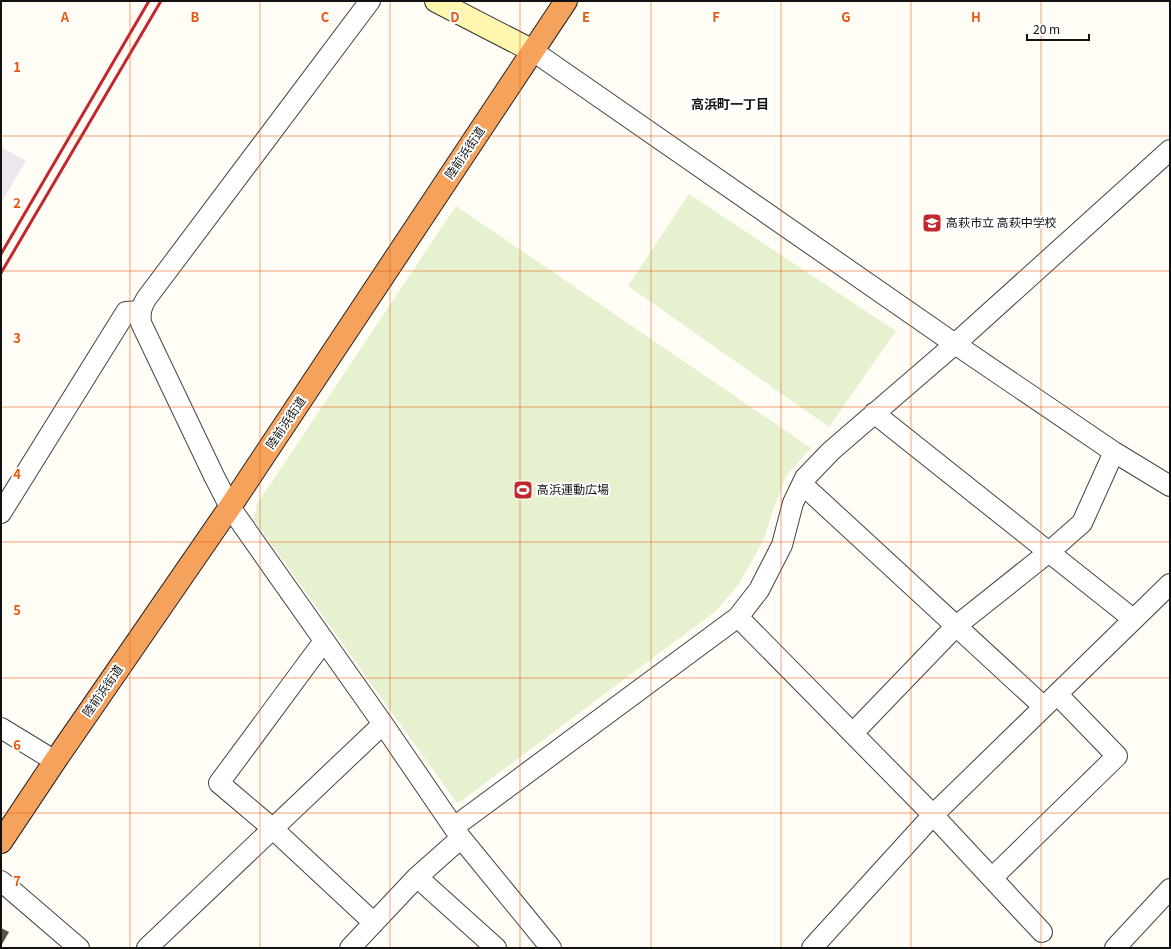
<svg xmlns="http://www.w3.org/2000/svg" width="1171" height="949" viewBox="0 0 1171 949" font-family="Georgia,'Noto Sans JP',serif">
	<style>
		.industrial { fill: #eee6ef }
		.pitch { fill: #e6f2cf }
		.building { fill: #5a524d }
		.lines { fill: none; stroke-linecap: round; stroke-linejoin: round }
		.street-casing { stroke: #444; stroke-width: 22 }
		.secondary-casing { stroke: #333; stroke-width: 24 }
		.highway-casing { stroke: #222; stroke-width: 24 }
		.street { stroke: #fff; stroke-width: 20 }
		.secondary { stroke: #fff6b0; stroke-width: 22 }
		.highway { stroke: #f5a25d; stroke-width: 22 }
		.rail { stroke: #c4262e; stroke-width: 3 }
		.grid { fill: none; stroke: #e8590c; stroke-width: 1; stroke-opacity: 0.55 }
		.labels { text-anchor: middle; stroke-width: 4; stroke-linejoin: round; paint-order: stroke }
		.street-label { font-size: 12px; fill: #111; stroke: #fff }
		.poi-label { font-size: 12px; fill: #111; stroke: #fff; text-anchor: start }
		.neighbourhood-label { font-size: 13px; font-weight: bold; fill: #111; stroke: #fff }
		.grid-label { font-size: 13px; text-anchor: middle; font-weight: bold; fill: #e8590c; stroke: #fff; stroke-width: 4; stroke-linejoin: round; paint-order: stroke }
	</style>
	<rect width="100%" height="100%" fill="#fffdf5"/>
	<path class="industrial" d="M1,147L26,161L1,203Z"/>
	<path class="pitch" d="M689,194L896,331L829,427L628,286Z
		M456,206L811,448L786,476L773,510L764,539L739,584L716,611L461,801L456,802L254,520L257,504Z"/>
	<path class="building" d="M1,928L9,932L1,946Z"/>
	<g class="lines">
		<g class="street-casing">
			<path id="street" d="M370,1L146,299C141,307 140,313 141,323L214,476L230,507L383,724L461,838L551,948
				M533,51L955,344L1114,452L1170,486
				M874,413L1133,619
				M802,484L1044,707
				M1,513L126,312L141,311
				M738,617L933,815L1042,932
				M324,641L219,783L272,828L374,923
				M1,728L55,761
				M853,733L956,626L1049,552L1082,523L1114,452
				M454,827L738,617L759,590L782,545L793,503L805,478L831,451L955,344L1170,150
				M417,877L496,948
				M992,878L1117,756L1057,694
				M1,881L79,948
				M147,948L383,724
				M350,948L416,878L461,838
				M812,948L933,815L1170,584
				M1115,948L1170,889"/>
		</g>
		<g class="secondary-casing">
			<path id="secondary" d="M436,1L533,51"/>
		</g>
		<g class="highway-casing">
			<path id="highway" d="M1,842L55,761L230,507L566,1"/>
		</g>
		<use href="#street" class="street"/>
		<use href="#secondary" class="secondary"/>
		<use href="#highway" class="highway"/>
		<path class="rail" d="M1,254L149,1
			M1,273L161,1"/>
	</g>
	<path class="grid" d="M130,1V948M260,1V948M390,1V948M520,1V948M651,1V948M781,1V948M911,1V948M1041,1V948M1,136H1170M1,271H1170M1,407H1170M1,542H1170M1,678H1170M1,813H1170"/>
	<defs>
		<g id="school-square" transform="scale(1)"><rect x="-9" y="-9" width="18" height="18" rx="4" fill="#c4262e" stroke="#fff"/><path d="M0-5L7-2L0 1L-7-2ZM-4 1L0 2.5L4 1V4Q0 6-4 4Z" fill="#fff"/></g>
		<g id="stadium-square" transform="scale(1)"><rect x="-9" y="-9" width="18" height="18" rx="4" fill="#c4262e" stroke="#fff"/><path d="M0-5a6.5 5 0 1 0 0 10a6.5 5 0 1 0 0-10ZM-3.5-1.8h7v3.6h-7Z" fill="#fff"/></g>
	</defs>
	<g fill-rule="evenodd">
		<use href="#school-square" x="932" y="223"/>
		<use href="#stadium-square" x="523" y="490"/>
	</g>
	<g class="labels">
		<g class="street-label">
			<text transform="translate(465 153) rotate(-56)" y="4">陸前浜街道</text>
			<text transform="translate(286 423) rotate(-56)" y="4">陸前浜街道</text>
			<text transform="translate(103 691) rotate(-55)" y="4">陸前浜街道</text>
		</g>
		<g class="poi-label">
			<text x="946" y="227">高萩市立 高萩中学校</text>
			<text x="537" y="494">高浜運動広場</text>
		</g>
		<g class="neighbourhood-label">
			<text x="730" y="109">高浜町一丁目</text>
		</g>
	</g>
	<g class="grid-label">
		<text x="65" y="22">A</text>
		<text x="195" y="22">B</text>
		<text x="325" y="22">C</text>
		<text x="455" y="22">D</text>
		<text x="586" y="22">E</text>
		<text x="716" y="22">F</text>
		<text x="846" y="22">G</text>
		<text x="976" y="22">H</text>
		<text x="17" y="72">1</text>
		<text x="17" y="208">2</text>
		<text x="17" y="343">3</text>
		<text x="17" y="479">4</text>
		<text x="17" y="615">5</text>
		<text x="17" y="750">6</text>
		<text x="17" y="886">7</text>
	</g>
	<rect width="1171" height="949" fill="none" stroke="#111111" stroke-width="4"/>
	<path d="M1027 34v6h62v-6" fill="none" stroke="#111111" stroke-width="2"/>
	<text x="1033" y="34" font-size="12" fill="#111111" stroke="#ffffff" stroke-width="3" paint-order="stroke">20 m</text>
</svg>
